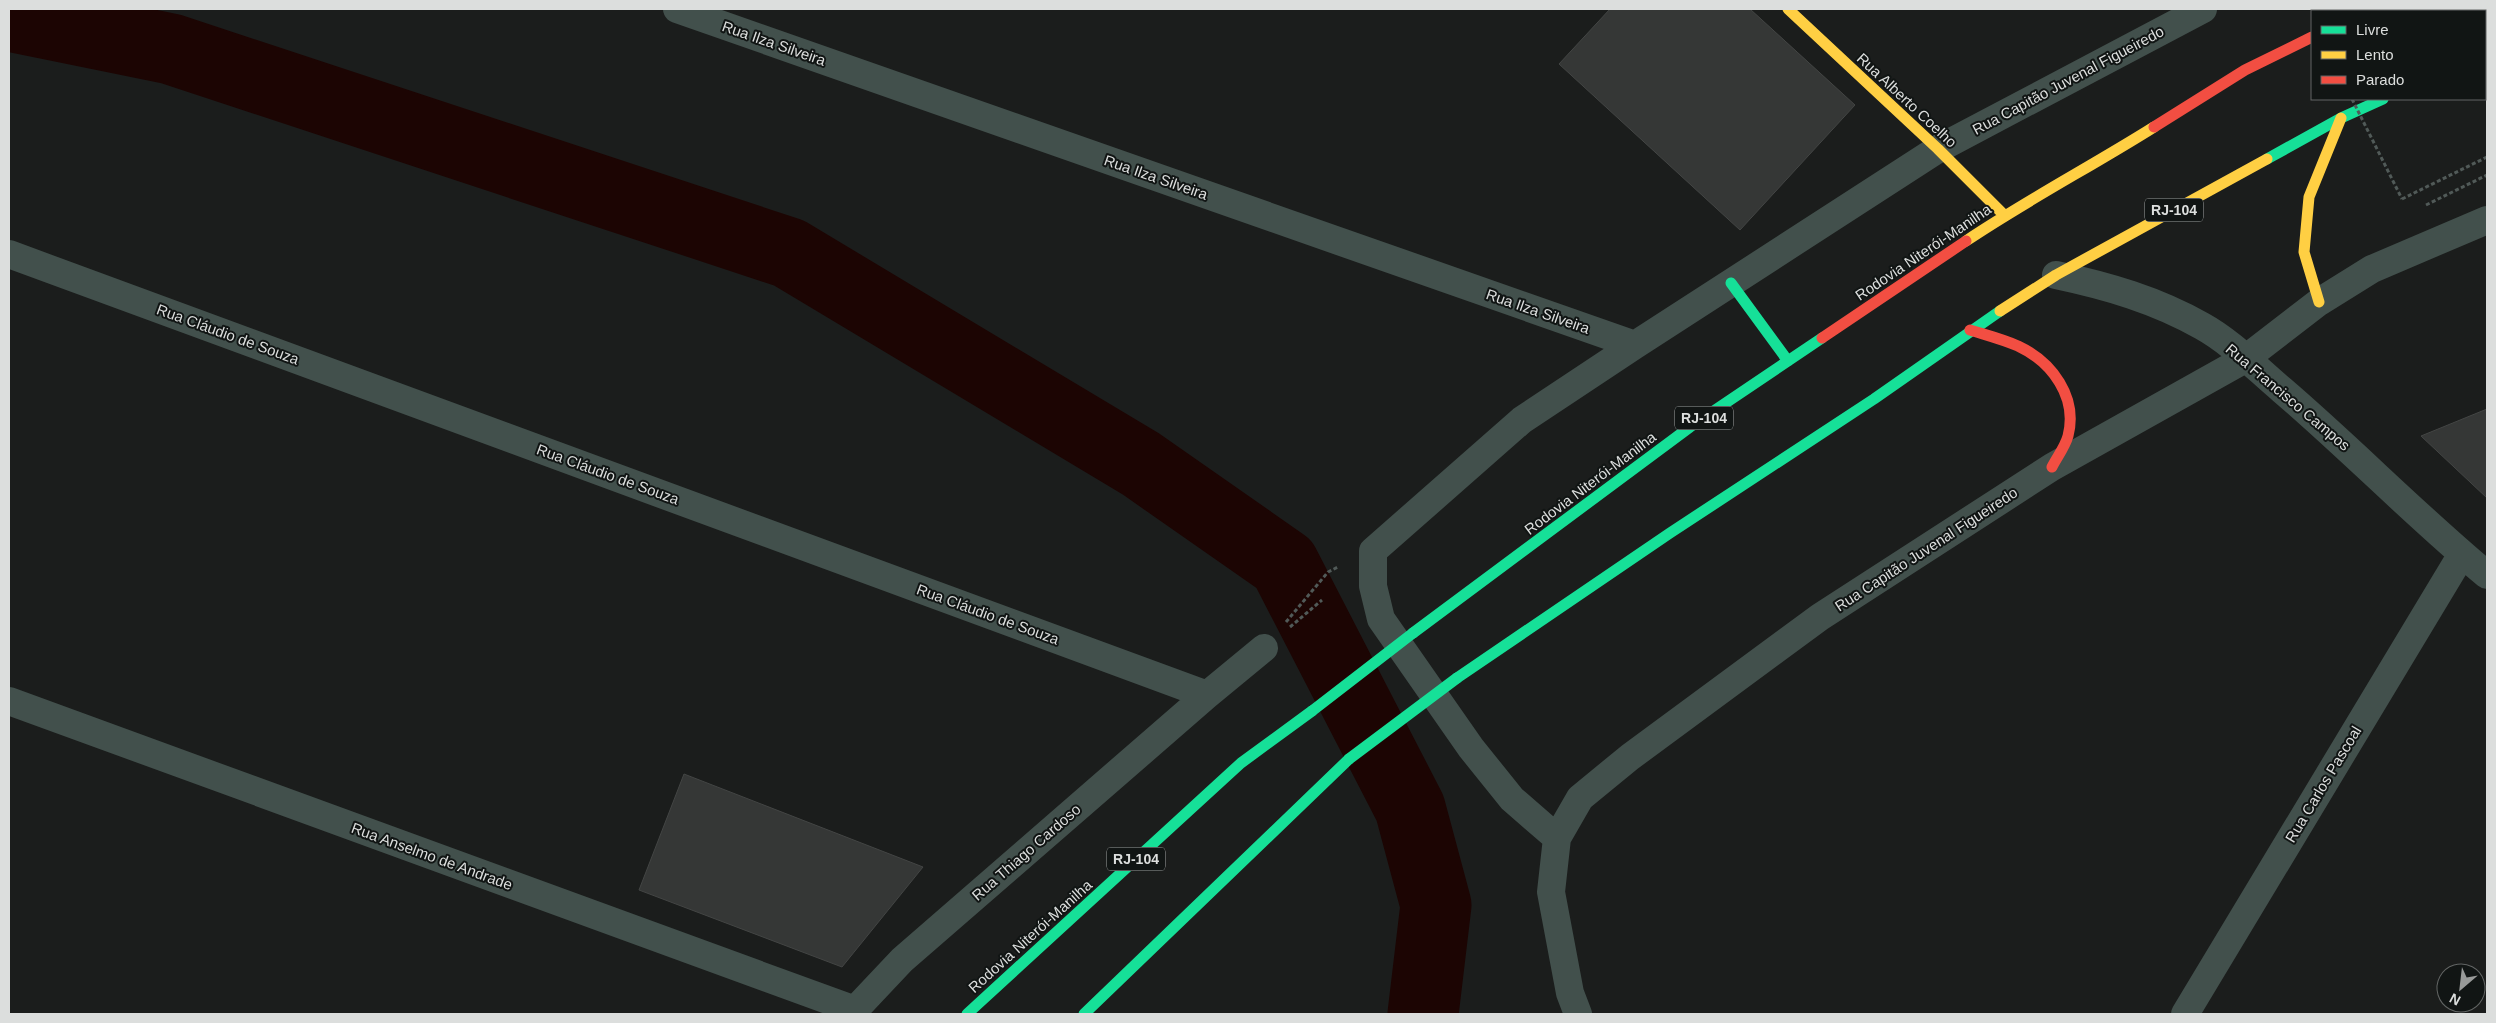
<svg xmlns="http://www.w3.org/2000/svg" width="2496" height="1023" viewBox="0 0 2496 1023" font-family="Arial,sans-serif">
<style>
.lines{fill:none;stroke-linecap:round;stroke-linejoin:round}
.river{stroke:#1c0503;stroke-width:71}
.building{fill:#353736;stroke:#434544}
.path{stroke:#515a58;stroke-width:3;stroke-dasharray:4 2.5;stroke-linecap:butt}
.street{stroke:#42504c;stroke-width:28}
.fast{stroke:#16e098;stroke-width:11}
.slow{stroke:#ffcf43;stroke-width:11}
.jam{stroke:#f24e42;stroke-width:11}
.path-bridge{stroke:#515a58;stroke-width:3;stroke-dasharray:4 2.5;stroke-linecap:butt}
.fast-bridge{stroke:#16e098;stroke-width:11}
.labels{text-anchor:middle;dominant-baseline:central;stroke-width:4;stroke-linejoin:round;paint-order:stroke}
.shield{fill:#111514;stroke:#9fa2a1;stroke-width:1}
.shield-label{font-size:14px;font-weight:bold;fill:#dcdedd}
.street-label{font-size:15px;fill:#dcdedd;stroke:#111514}
</style>
<rect width="100%" height="100%" fill="#1b1d1c"/>
<g class="lines">
<path class="river" d="M9,16l162,33 618,204 352,211 143,100 126,244 26,97 -13,109"/>
</g>
<path class="building" d="M1610,9h140l105,96 -115,125 -181,-166z
M2487,409v89l-66,-62z
M684,774l239,93 -81,100 -203,-77z"/>
<g class="lines">
<path class="path" d="M2402,199l85,-42
M2426,205l61,-30
M1286,622l42,-50 10,-5
M1290,627l32,-27"/>
<path class="street" d="M677,9l958,336
M9,254l1198,441
M2056,275c52,11 100,25 146,51 29,16 54,42 80,64 70,60 134,126 205,185
M9,701l846,309
M1557,838l-45,-39 -41,-51 -90,-129 -8,-33v-35l149,-131 113,-75 303,-196 265,-140
M851,1014l51,-54 305,-265 57,-47
M1578,1014l-8,-21 -19,-101 6,-54 23,-40 50,-41 190,-140 232,-150 193,-108 74,-57 53,-33 115,-49
M2185,1014l277,-460"/>
<path class="fast" d="M2377,11l6,-2
M2267,159l74,-41 42,-19
M1731,283l57,78
M1413,633l277,-206 132,-89
M1457,678l213,-145 204,-134 126,-88
M967,1014l274,-251 71,-52
M1084,1014l265,-255"/>
<path class="slow" d="M1788,9l150,140 66,66
M1966,241c61,-41 126,-75 188,-114
M2319,302l-15,-50 5,-55 32,-79
M2000,311l56,-36 211,-116"/>
<path class="jam" d="M2485,52l2,-1
M2154,127l91,-57 67,-33
M1970,330c16,5 32,9 48,16 34,16 60,51 50,90 -3,11 -11,21 -16,31
M1822,338l144,-97"/>
<path class="path-bridge" d="M2352,99l50,100"/>
<path class="fast-bridge" d="M1312,711l101,-78
M1349,759l108,-81"/>
</g>
<g class="labels">
<g class="shield">
<rect x="2145" y="198.5" width="58" height="23" rx="4"/>
<rect x="1675" y="406.5" width="58" height="23" rx="4"/>
<rect x="1107" y="847.5" width="58" height="23" rx="4"/>
</g>
<g class="shield-label">
<text x="2174" y="210">RJ-104</text>
<text x="1704" y="418">RJ-104</text>
<text x="1136" y="859">RJ-104</text>
</g>
<g class="street-label">
<text transform="translate(774 43) rotate(19)">Rua Ilza Silveira</text>
<text transform="translate(2068 80) rotate(-28)">Rua Capitão Juvenal Figueiredo</text>
<text transform="translate(1907 100) rotate(43)">Rua Alberto Coelho</text>
<text transform="translate(1156 177) rotate(19)">Rua Ilza Silveira</text>
<text transform="translate(1923 252) rotate(-34)">Rodovia Niterói-Manilha</text>
<text transform="translate(1538 311) rotate(19)">Rua Ilza Silveira</text>
<text transform="translate(228 334) rotate(20)">Rua Cláudio de Souza</text>
<text transform="translate(2288 397) rotate(40)">Rua Francisco Campos</text>
<text transform="translate(608 474) rotate(20)">Rua Cláudio de Souza</text>
<text transform="translate(1590 483) rotate(-37)">Rodovia Niterói-Manilha</text>
<text transform="translate(1926 549) rotate(-33)">Rua Capitão Juvenal Figueiredo</text>
<text transform="translate(988 614) rotate(20)">Rua Cláudio de Souza</text>
<text transform="translate(2323 784) rotate(-59)">Rua Carlos Pascoal</text>
<text transform="translate(1026 852) rotate(-41)">Rua Thiago Cardoso</text>
<text transform="translate(432 856) rotate(20)">Rua Anselmo de Andrade</text>
<text transform="translate(1030 936) rotate(-42)">Rodovia Niterói-Manilha</text>
</g>
</g>
<rect width="2496" height="1023" fill="none" stroke="#dcdedd" stroke-width="20"/>
<rect x="2311" y="10" width="175" height="90" fill="#111514" stroke="#626564"/>
<rect x="2321" y="26" width="25" height="8" fill="#16e098" stroke="#626564"/>
<text x="2356" y="35" font-size="15" fill="#dcdedd">Livre</text>
<rect x="2321" y="51" width="25" height="8" fill="#ffcf43" stroke="#626564"/>
<text x="2356" y="60" font-size="15" fill="#dcdedd">Lento</text>
<rect x="2321" y="76" width="25" height="8" fill="#f24e42" stroke="#626564"/>
<text x="2356" y="85" font-size="15" fill="#dcdedd">Parado</text>
<g transform="translate(2461 988) rotate(208)"><circle r="24" fill="#111514" stroke="#626564"/>
<path d="M0-4L9 19L0 12L-9 19Z" fill="#989a99"/>
<text y="-8" font-size="14" font-weight="bold" text-anchor="middle" fill="#dcdedd">N</text>
</g>
</svg>
